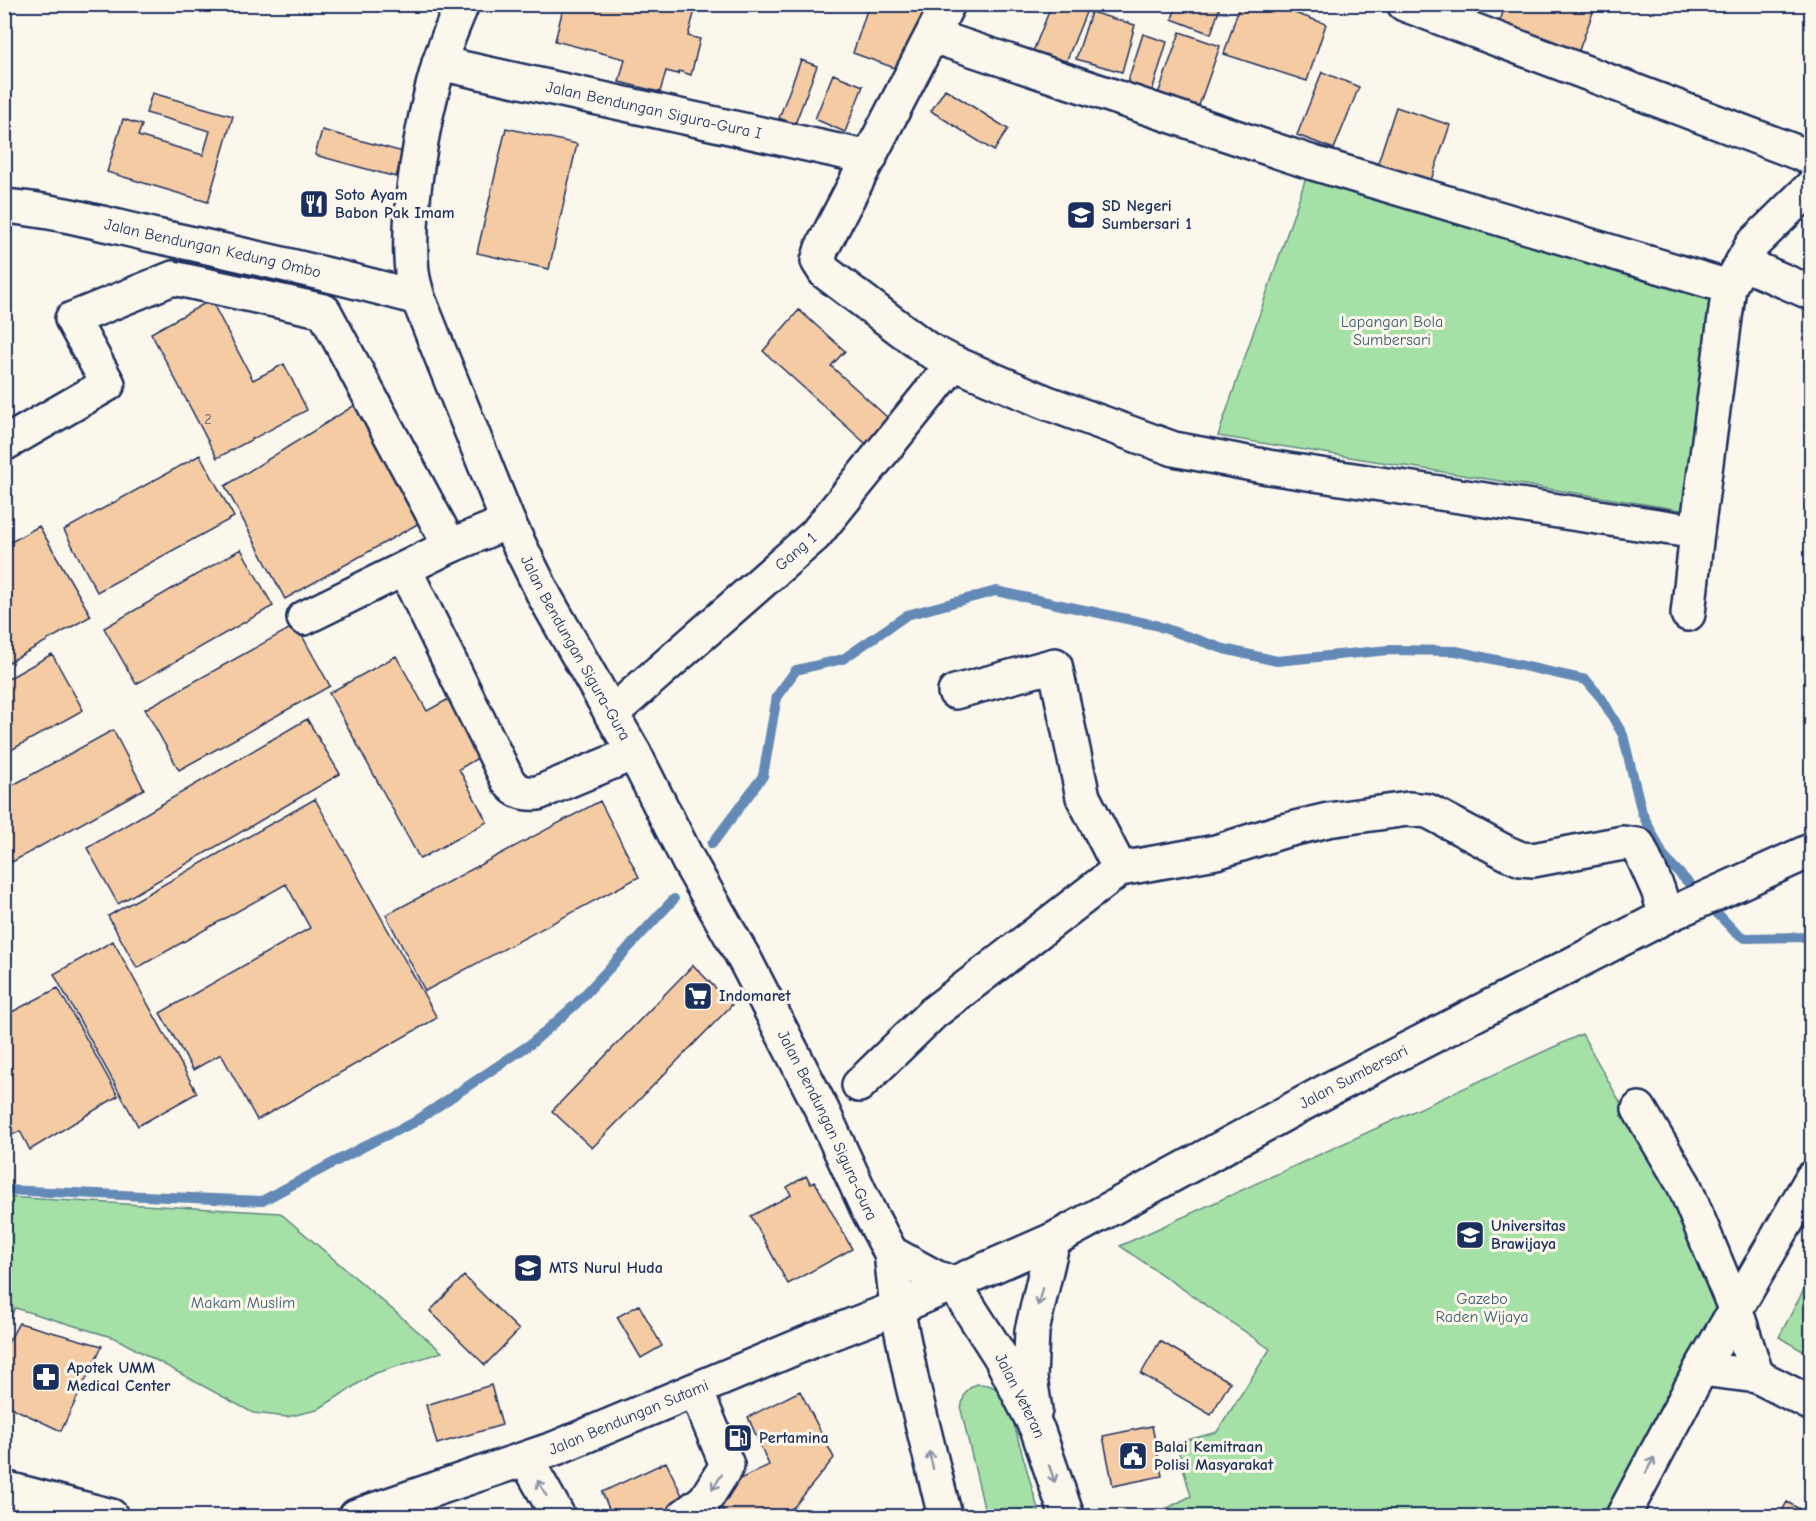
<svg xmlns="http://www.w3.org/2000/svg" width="1816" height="1521" viewBox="0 0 1816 1521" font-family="'Comic Neue',sans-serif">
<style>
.green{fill:#a5e1a7;stroke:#608882;stroke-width:1.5}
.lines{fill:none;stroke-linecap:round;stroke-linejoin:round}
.stream{stroke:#648ab6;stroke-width:10}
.building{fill:#f5cba4;stroke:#1b2f5e;stroke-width:1.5}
.minor-casing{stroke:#1b2f5e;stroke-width:38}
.major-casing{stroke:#1b2f5e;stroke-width:38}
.minor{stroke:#fbf7ec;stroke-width:33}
.major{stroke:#fbf7ec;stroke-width:33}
.oneway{stroke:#8b93a5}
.labels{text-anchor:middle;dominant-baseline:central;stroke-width:6;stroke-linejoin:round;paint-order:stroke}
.number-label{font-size:14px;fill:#525670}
.street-label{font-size:16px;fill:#1b2f5e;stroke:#fbf7ec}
.poi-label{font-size:16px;font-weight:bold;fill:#1b2f5e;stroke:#fbf7ec;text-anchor:start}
.park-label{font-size:16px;fill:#3e5c70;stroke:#fbf7ec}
</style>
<rect width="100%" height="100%" fill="#fbf7ec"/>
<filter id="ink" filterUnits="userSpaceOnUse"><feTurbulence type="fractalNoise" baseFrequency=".0167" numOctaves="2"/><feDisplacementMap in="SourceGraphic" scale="12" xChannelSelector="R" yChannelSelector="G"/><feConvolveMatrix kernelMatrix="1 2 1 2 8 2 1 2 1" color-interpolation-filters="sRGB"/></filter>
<g filter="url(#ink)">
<path class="green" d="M1309,169l390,122 10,9 -17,204 -4,7 -470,-75z
M1582,1034l81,145 56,132 -112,205h-455l39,-20 -15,-53 41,-11 53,-83 -150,-103z
M5,1197l275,16 162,139 -69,22 -56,36 -30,7 -34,-4 -138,-75 -100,-30 -10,21z
M1811,1276l1,80h-1l-32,-19z
M977,1384c15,0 21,4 30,16l33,116h-54l-25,-106c2,-12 3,-21 16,-26z"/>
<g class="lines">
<path class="stream" d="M712,844l51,-68 14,-80 19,-26 47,-11 64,-44 89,-24 159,34 69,24 53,12 112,-11 67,1 130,29 16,19 21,36 19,78 22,44 72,76 9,5 67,-1
M4,1190l258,11 112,-60 39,-18 119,-80 43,-38 99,-106"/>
</g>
<path class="building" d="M564,4h111l20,6 -7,26 12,3 -9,36 -12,-4 -1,3 -12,-3 -6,21 -41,-10 6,-23 -70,-18z
M869,4h61l-24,68 -53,-19z
M1052,4l37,1 -25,62 -32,-13z
M1177,4h44l-10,30 -39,-15z
M1240,4h29l57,20 -19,57 -83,-27z
M1506,4h90l-21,57 -81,-24z
M1091,12l44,13 -13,47 -46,-13z
M1180,32l40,14 -23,65 -40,-14z
M1143,34l24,8 -18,59 -25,-8z
M801,60l16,6 -22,58 -16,-6z
M1322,72l37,15 -25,62 -37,-14z
M833,74l30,12 -18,46 -30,-13z
M945,89l63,40 -14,22 -63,-40z
M152,93l81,23 -25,86 -101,-30 16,-53 19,6 -4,11 65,19 7,-24 -64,-18z
M1396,107l54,18 -23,67 -53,-17z
M506,128l71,16 -28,125 -72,-16z
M322,130l81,22 -7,25 -81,-22z
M211,300l42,80 31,-16 23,46 -90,48 -66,-125z
M799,310l46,41 -14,15 68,62 -23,25 -113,-102z
M363,400l67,117 -145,82 -60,-113z
M200,455l34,62 -137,75 -33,-62z
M39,526l52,90 -87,49v-119z
M241,549l32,57 -137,78 -32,-56z
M296,625l34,61 -151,84 -34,-61z
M52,654l31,56 -79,44v-73z
M396,656l31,55 29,-16 32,57 -29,17 28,53 -67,37 -91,-166z
M307,719l33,55 -222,130 -31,-56z
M113,730l31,59 -132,73 -8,-14v-58z
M315,799l122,219 -180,102 -36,-66 -28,16 -33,-57 150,-85 -24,-44 -149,84 -29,-52z
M600,801l39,76 -214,114 -39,-76z
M4,906l9,15 -9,5z
M113,941l84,152 -59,33 -84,-152z
M693,965l39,40 -140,143 -40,-37z
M58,988l60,108 -88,54 -10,-19 -16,8v-123z
M806,1176l5,8 4,-2 37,67 -64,35 -37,-68 40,-21 -4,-8z
M464,1276l55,54 -34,35 -55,-54z
M639,1305l23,41 -21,12 -24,-41z
M19,1323l83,23 -41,85 -57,-27v-54z
M1160,1341l70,41 -19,33 -70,-41z
M491,1385l11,40 -65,19 -11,-39z
M800,1391l34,67 -40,49 -14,9h-55l-10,-25 54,-26 -21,-48z
M1152,1426l10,50 -49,10 -10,-50z
M666,1462l26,54h-80l-10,-24z
M1787,1502l25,14h-33z"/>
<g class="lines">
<g class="minor-casing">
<g id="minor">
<path d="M948,4l-126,244 -4,13 7,11 102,77 27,14 91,39 129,47 94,18 429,65 32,-245 23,-42 60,-59"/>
<path d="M1404,4l408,154"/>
<path d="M933,36l377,126 419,125"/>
<path id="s1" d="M439,63l431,95"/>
<path id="s2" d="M4,206c50,4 100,18 148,29 89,19 179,39 266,63"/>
<path d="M1742,263l70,30"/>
<path d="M4,444l104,-60 -36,-65 101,-41 151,33 126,235"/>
<path d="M405,570l103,211c8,11 16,13 30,12l96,-40"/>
<path d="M1688,614l9,-82"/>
<path d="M304,618l146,-72 58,-24"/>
<path d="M955,692l100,-27 28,132 37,72"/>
<path id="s3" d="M611,714l204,-179 139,-172"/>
<path d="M859,1085l74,-72 187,-144 96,-17 67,-21 45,-11 80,-11 20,2 79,42 14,6 12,1 90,-17 15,2 20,45 8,26"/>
<path d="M1639,1109l45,76 52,126 21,65"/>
<path d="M1701,1369l56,7 55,28"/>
<path d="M526,1459l32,57"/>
<path d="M684,1516l21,-16 22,-35 -31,-74"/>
<path d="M1623,1516l78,-147 111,-191"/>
</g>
</g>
<g class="major-casing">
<g id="major">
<path id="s4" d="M462,4c-8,20 -17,40 -23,60 -17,58 -33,148 -27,208 1,9 4,18 6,26l90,224 37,75 89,156 54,107 58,102 76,148 46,100 23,43 6,55 15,74 33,134"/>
<path d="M891,1253l44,24 19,7"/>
<path id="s5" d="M954,1284l46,72 38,75 29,85"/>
<path d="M1035,1410l-5,-32 2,-47 21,-91"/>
<path d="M4,1488l107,28"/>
<path id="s6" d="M356,1516l200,-68 253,-106 88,-34 156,-68 277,-151 336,-173 146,-66"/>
</g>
</g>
<use href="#minor" class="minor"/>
<use href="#major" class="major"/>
</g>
<defs><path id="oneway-shaft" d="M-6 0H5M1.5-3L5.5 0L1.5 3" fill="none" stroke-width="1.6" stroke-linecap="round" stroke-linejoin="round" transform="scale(1.5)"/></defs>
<g class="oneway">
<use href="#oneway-shaft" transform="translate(1040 1297) rotate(104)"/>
<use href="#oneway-shaft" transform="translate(931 1460) rotate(-104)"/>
<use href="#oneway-shaft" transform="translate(1650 1465) rotate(-62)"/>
<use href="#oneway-shaft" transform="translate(1052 1474) rotate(71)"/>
<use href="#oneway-shaft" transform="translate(717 1482) rotate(123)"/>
<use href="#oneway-shaft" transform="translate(542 1488) rotate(-120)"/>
</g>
</g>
<defs>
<g id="restaurant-square" transform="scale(1.5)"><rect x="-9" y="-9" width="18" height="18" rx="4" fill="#1b2f5e" stroke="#fbf7ec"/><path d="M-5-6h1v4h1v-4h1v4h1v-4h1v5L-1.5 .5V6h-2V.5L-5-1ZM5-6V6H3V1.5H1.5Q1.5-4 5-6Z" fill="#fff"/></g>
<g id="school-square" transform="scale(1.5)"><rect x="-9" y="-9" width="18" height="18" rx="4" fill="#1b2f5e" stroke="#fbf7ec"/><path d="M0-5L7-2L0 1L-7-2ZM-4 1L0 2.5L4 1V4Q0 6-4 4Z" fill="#fff"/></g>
<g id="supermarket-square" transform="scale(1.5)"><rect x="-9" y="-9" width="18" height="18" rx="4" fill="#1b2f5e" stroke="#fbf7ec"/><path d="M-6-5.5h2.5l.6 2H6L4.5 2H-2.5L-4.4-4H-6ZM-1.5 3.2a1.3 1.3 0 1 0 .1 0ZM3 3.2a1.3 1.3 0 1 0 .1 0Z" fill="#fff"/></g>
<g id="university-square" transform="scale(1.5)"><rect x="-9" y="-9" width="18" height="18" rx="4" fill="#1b2f5e" stroke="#fbf7ec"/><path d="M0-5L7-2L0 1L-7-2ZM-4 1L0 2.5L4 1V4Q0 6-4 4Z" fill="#fff"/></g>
<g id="pharmacy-square" transform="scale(1.5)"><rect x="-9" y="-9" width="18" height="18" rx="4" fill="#1b2f5e" stroke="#fbf7ec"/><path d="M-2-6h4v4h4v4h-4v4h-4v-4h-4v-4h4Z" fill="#fff"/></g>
<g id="fuel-square" transform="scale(1.5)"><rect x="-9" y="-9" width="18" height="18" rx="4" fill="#1b2f5e" stroke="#fbf7ec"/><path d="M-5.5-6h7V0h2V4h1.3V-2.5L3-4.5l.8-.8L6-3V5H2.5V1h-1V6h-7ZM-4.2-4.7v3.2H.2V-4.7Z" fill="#fff"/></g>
<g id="civic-square" transform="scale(1.5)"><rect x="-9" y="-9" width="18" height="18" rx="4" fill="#1b2f5e" stroke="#fbf7ec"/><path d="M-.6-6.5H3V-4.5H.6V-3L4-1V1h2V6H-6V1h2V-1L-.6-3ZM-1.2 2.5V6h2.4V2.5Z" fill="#fff"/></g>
</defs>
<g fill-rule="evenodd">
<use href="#restaurant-square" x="314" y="204"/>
<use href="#school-square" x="1081" y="215"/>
<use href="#supermarket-square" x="698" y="996"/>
<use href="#university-square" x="1470" y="1235"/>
<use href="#school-square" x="528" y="1268"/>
<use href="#pharmacy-square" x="46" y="1377"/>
<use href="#fuel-square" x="738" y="1438"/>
<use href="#civic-square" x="1133" y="1456"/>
</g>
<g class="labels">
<g class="number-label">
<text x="208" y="419">2</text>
</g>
<g class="street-label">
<text stroke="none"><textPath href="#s1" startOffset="220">Jalan Bendungan Sigura-Gura I</textPath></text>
<text stroke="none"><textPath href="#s2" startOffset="213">Jalan Bendungan Kedung Ombo</textPath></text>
<text stroke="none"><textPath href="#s3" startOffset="246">Gang 1</textPath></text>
<text stroke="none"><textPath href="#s4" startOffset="686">Jalan Bendungan Sigura-Gura</textPath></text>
<text stroke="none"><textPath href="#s6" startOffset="1092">Jalan Sumbersari</textPath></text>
<text stroke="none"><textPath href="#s4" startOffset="1226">Jalan Bendungan Sigura-Gura</textPath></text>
<text stroke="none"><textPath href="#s5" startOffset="130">Jalan Veteran</textPath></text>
<text stroke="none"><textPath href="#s6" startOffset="290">Jalan Bendungan Sutami</textPath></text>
</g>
<g class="poi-label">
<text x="335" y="195">Soto Ayam<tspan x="335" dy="18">Babon Pak Imam</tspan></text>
<text x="1102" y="206">SD Negeri<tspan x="1102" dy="18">Sumbersari 1</tspan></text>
<text x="719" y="996">Indomaret</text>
<text x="1491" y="1226">Universitas<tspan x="1491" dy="18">Brawijaya</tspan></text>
<text x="549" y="1268">MTS Nurul Huda</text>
<text x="67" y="1368">Apotek UMM<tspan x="67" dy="18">Medical Center</tspan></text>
<text x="759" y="1438">Pertamina</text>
<text x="1154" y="1447">Balai Kemitraan<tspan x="1154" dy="18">Polisi Masyarakat</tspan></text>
</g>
<g class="park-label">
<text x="1392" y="322">Lapangan Bola<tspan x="1392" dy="18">Sumbersari</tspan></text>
<text x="1482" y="1299">Gazebo<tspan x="1482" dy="18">Raden Wijaya</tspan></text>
<text x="243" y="1303">Makam Muslim</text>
</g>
</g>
<rect width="1816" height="1521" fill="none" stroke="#fbf7ec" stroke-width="24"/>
<rect x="12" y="12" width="1792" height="1497" fill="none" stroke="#1b2f5e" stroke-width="2" filter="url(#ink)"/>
</svg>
